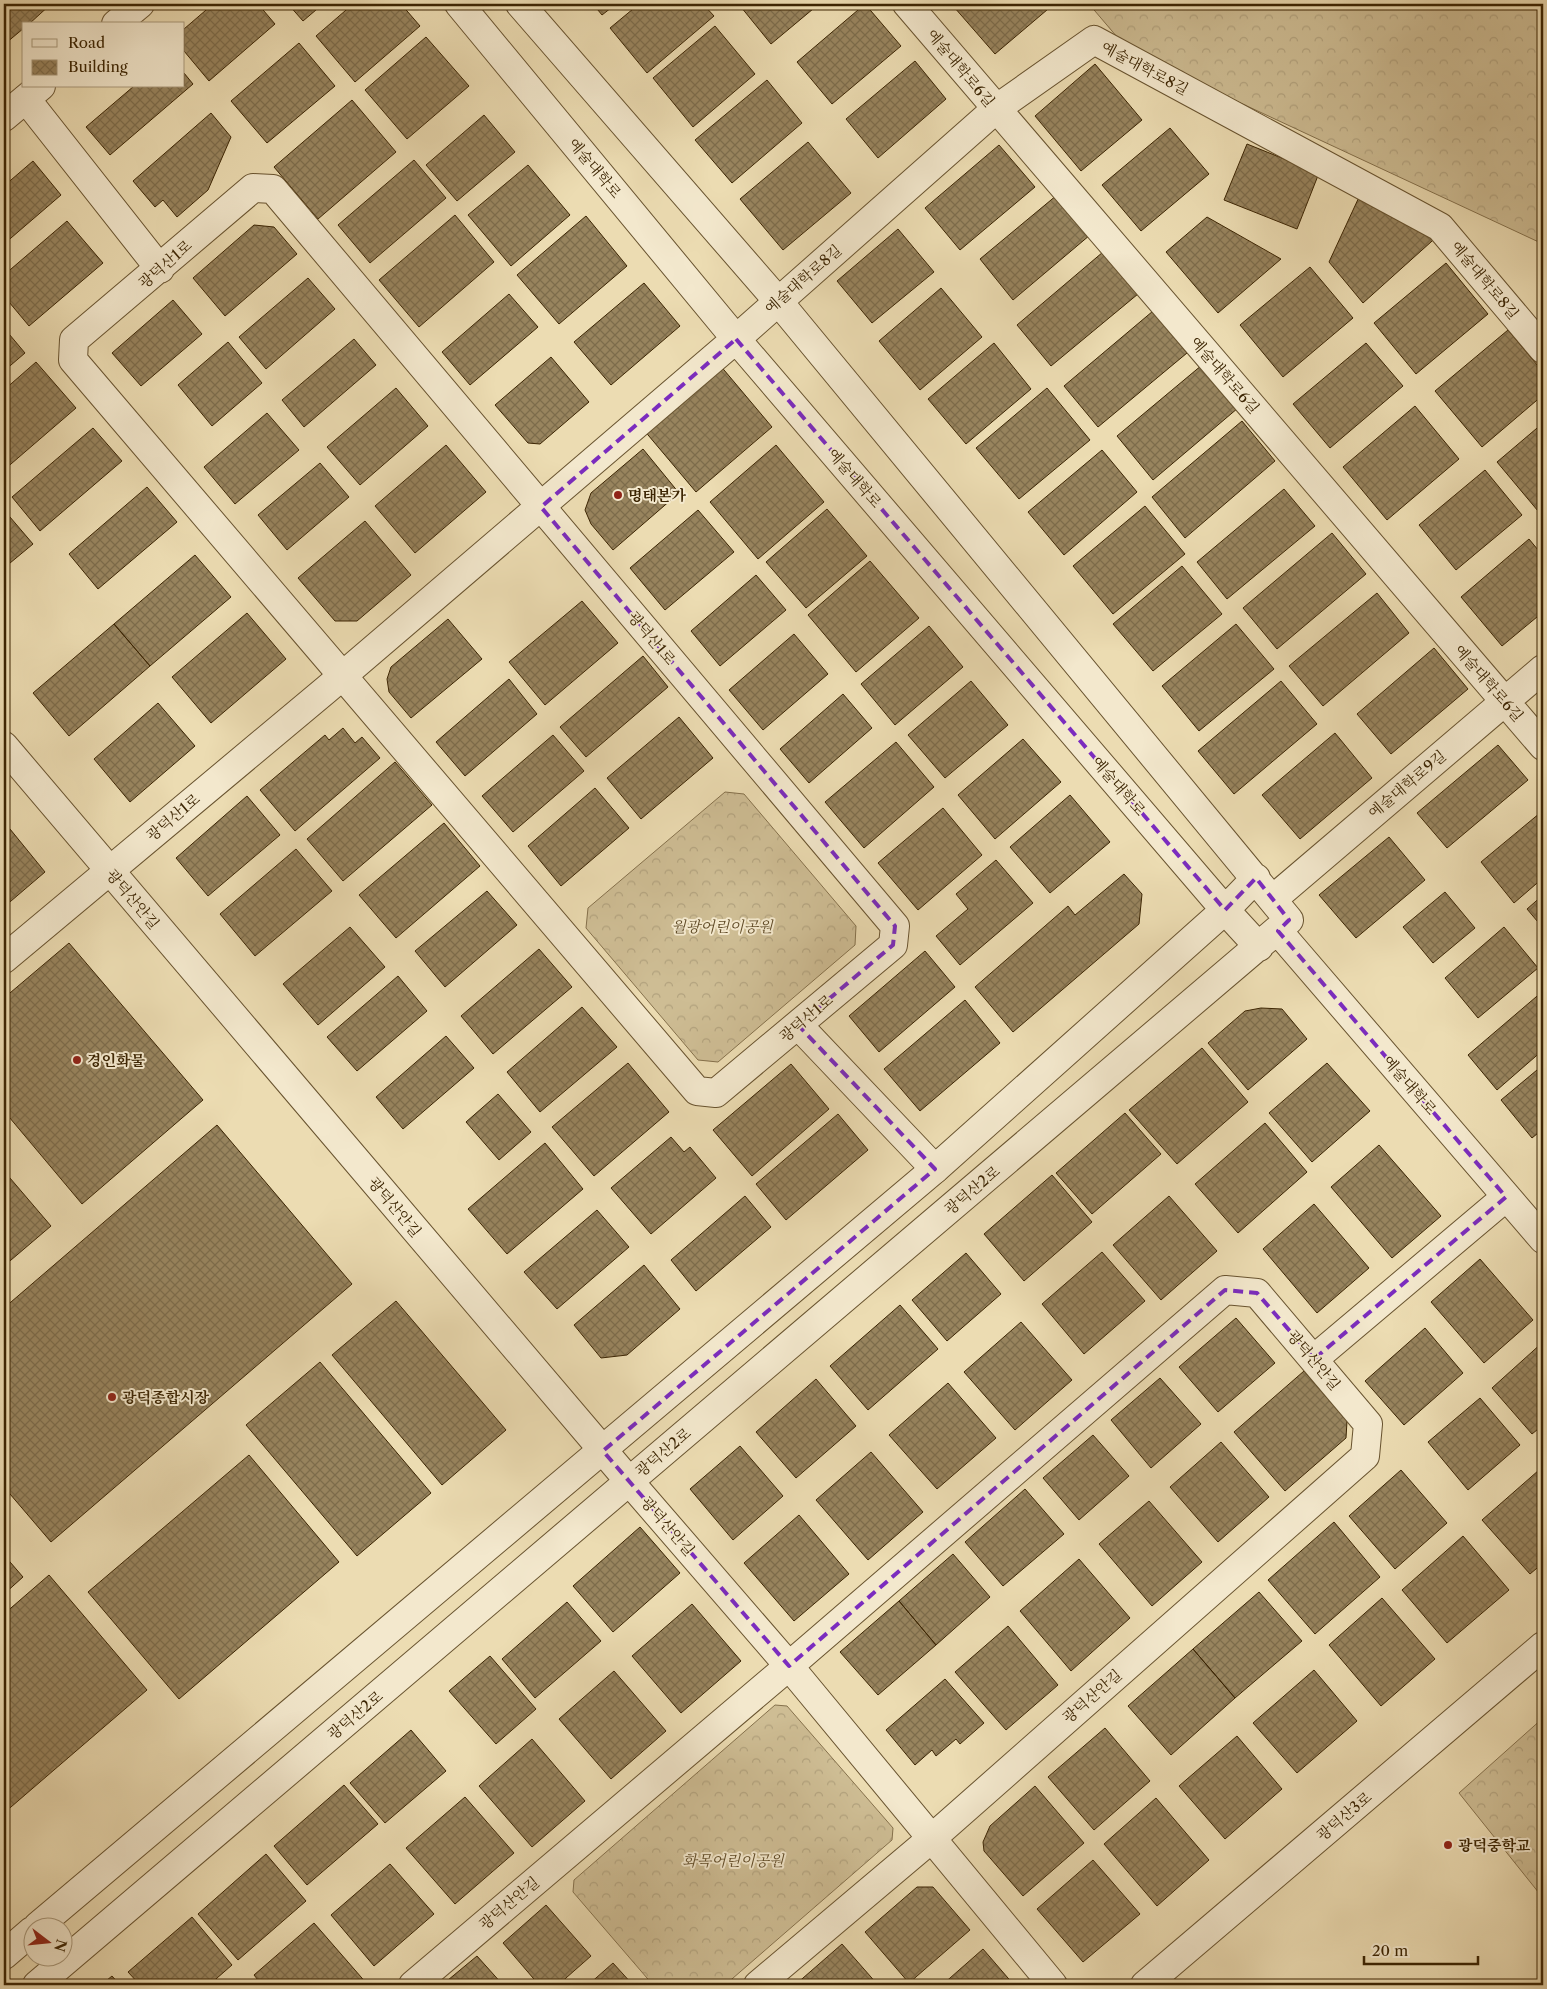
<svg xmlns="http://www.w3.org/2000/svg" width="1547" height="1989" viewBox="0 0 1547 1989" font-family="'Libre Caslon Text','Noto Serif KR',serif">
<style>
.forest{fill:url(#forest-crowns);stroke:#85714c}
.building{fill:url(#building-cross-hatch);stroke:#3c2503}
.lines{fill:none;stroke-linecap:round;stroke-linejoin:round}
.minor-casing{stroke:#68532f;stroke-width:30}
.tertiary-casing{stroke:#68532f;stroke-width:30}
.minor{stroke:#f3e8cd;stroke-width:28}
.tertiary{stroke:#f3e8cd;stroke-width:28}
.marked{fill:none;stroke:#7b2cbf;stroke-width:4;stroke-dasharray:10 6;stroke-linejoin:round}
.poi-dot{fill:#8f2418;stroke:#f3e8cd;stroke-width:2}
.labels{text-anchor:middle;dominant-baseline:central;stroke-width:4;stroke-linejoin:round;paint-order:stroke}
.street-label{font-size:15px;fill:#3c2503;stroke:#f3e8cd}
.poi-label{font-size:15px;font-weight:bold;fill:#3c2503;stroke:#f3e8cd;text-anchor:start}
.park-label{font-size:15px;font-style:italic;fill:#604b27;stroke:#f3e8cd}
</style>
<defs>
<pattern id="forest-crowns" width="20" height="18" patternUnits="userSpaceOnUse" patternTransform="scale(1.25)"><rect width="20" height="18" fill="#cebd94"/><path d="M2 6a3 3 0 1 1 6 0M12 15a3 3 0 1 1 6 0" fill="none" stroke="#b2a27e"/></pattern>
<pattern id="building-cross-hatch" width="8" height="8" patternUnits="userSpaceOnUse" patternTransform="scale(1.25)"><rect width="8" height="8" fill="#98845e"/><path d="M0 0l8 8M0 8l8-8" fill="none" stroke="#7d6c4b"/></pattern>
</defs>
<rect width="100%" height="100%" fill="#ecdcb2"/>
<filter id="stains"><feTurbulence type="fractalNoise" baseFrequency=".004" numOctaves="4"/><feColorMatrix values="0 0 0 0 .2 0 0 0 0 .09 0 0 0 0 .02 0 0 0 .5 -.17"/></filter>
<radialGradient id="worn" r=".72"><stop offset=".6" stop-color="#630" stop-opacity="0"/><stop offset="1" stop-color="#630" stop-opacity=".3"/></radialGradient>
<path class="forest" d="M1089,4h454v240l-414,-193z
M725,792l19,2 112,132 -1,19 -137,117 -20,-2 -112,-132 2,-20z
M775,1705l12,1 106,122 -1,12 -167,145h-72l-80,-93 1,-12z
M1543,1718v180l-84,-105z"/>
<path class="building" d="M4,4h47l-22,20h-5v4l-18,15 -2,-2z
M213,4h45l17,20 -66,57 -25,-30v-22z
M288,4h35l-20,17z
M353,4h48l19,22 -65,56 -39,-46z
M593,4h23l-14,11z
M639,4h64l11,12 -67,57 -37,-45z
M745,4h74l-48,40 -30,-37z
M865,4l36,42 -69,58 -35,-42z
M958,4h96l-59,50 -41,-47z
M715,26l40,48 -62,53 -40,-49z
M426,37l43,49 -62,53 -42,-49z
M299,43l36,43 -68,57 -36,-42z
M915,61l31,38 -68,59 -32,-39z
M1095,64l47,56 -61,51 -46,-55z
M184,73l9,11 -83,71 -24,-28 48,-41h50z
M767,80l35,43 -70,60 -37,-43z
M352,100l44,52 -78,67 -44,-52z
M211,113l20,24 -23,53 -31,27 -14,-17 -8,7 -22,-26z
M484,115l31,37 -58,49 -31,-36z
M1170,128l39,46 -68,57 -39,-46z
M808,142l43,51 -68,57 -43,-51z
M1247,144l72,29 -22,56 -73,-29z
M999,145l36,42 -75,63 -35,-42z
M414,160l32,38 -76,65 -32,-38z
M33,161l28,34 -57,49v-58z
M528,165l42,50 -59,51 -43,-51z
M1057,195l33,40 -77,65 -33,-41z
M1360,195l81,38 -78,70 -34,-41z
M455,215l39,47 -75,65 -40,-47z
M586,216l41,50 -68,58 -42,-49z
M1207,217l74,42 -63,54 -52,-61z
M67,221l36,42 -74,63 -25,-30v-21z
M254,225l20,2 23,27 -72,62 -32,-38z
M898,229l36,43 -62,51 -35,-42z
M1103,252l35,42 -87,72 -34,-41z
M1446,263l42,51 -72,60 -42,-51z
M1310,267l43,51 -70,59 -43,-52z
M308,278l27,31 -69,60 -27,-32z
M644,283l36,43 -69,59 -37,-43z
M941,288l41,49 -62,53 -41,-49z
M509,294l29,33 -68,58 -28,-33z
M173,300l29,34 -61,52 -29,-33z
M1153,311l34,42 -89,74 -34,-41z
M4,328l21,25 -21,18z
M1508,330l35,42v23l-61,52 -47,-56z
M354,339l22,26 -72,62 -22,-27z
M228,342l34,41 -50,43 -34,-41z
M994,343l37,46 -65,55 -38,-45z
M1366,343l37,43 -73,62 -37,-44z
M551,357l38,45 -49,42 -12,-1 -33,-38z
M36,362l40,46 -72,62v-80z
M719,364l53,63 -76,65 -53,-63z
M1202,365l36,43 -85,72 -36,-44z
M396,388l32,38 -68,59 -33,-38z
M1047,388l43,52 -71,59 -43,-51z
M1415,406l44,53 -72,61 -44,-53z
M267,413l32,37 -64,54 -31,-37z
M1242,421l33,40 -90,77 -33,-41z
M1543,423v84l-5,4 -41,-49z
M93,428l29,33 -82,70 -28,-34z
M446,445l40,47 -71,61 -40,-47z
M776,445l48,57 -66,57 -48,-57z
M643,449l36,44 -66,57 -22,-26 -6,-14 6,-17z
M1102,450l35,42 -73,63 -36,-43z
M320,463l29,34 -62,53 -29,-35z
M1485,470l37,45 -66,55 -37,-45z
M147,487l30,35 -79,67 -29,-35z
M1284,489l31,37 -88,73 -30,-37z
M1145,506l40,48 -72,60 -40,-48z
M827,509l40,47 -61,52 -40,-46z
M4,510l29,34 -29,24z
M698,510l36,42 -69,58 -35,-42z
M365,521l46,54 -54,46h-22l-37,-43z
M1332,533l34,41 -89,75 -34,-41z
M1529,539l14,17v56l-41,34 -41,-49z
M195,555l36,42 -81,69 -36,-42z
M870,561l49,57 -63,54 -48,-57z
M1182,566l40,48 -69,57 -40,-47z
M756,575l30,35 -66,56 -29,-35z
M1377,593l32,40 -86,73 -34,-40z
M582,601l36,42 -73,62 -36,-43z
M247,613l39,46 -75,64 -39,-46z
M448,619l34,40 -71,59 -22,-26 -2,-13 4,-12z
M114,624l36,42 -81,70 -36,-43z
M1236,624l38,45 -75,62 -37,-45z
M929,626l34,41 -68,58 -34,-41z
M794,634l34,40 -65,56 -34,-40z
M1434,648l34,41 -77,65 -34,-40z
M643,656l25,31 -82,70 -26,-30z
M509,679l28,35 -72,62 -29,-34z
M971,681l37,44 -63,53 -37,-43z
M1281,681l36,43 -83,70 -36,-43z
M843,694l29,34 -63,55 -29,-34z
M158,703l37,43 -65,56 -36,-43z
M679,717l34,41 -72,61 -34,-41z
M343,728l12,15 7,-6 18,21 -85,73 -35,-41 65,-55 4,5z
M1335,733l37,45 -72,61 -38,-44z
M553,735l31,36 -71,61 -31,-36z
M1023,739l38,43 -66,57 -37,-44z
M896,742l38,45 -70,61 -39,-46z
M1498,745l30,35 -81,68 -30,-35z
M395,762l37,43 -89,76 -36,-42z
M595,788l34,40 -68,58 -33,-40z
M1070,795l40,47 -60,51 -40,-46z
M247,796l33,39 -72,61 -32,-38z
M943,808l39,47 -64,55 -40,-47z
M1540,813l3,3v62l-29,25 -33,-41z
M444,823l36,43 -84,72 -37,-43z
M10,829l35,43 -41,35v-73z
M1389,837l36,43 -69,58 -37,-43z
M296,849l36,42 -77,65 -35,-42z
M996,860l37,43 -73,62 -24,-29 32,-27 -12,-15z
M1124,874l18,20 -3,30 -126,108 -38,-45 93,-81 7,9z
M487,891l30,34 -72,62 -30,-36z
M1445,892l30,36 -42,35 -30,-36z
M1543,895v33l-16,-19z
M350,927l35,40 -67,58 -35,-41z
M1504,927l34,41 -60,50 -33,-40z
M69,943l134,157 -121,104 -78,-93v-113z
M539,949l33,38 -79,67 -32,-38z
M925,951l30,36 -76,65 -30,-36z
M398,976l29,35 -70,60 -30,-34z
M1543,991v59l-46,40 -29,-35z
M965,1000l35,43 -80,68 -36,-42z
M582,1007l35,40 -77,65 -33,-40z
M1261,1008l21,1 25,30 -59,51 -40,-47 37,-32z
M446,1036l28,32 -71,61 -27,-32z
M1202,1048l46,54 -71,62 -48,-54z
M628,1063l41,49 -75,64 -42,-49z
M1327,1063l43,48 -58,51 -43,-49z
M791,1064l38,45 -77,67 -39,-46z
M1543,1065v64l-11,9 -31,-38z
M498,1094l33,38 -32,28 -33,-38z
M1125,1113l36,41 -69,60 -36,-41z
M838,1114l30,36 -82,70 -30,-36z
M1265,1123l42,49 -69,61 -43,-49z
M217,1125l135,159 -301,258 -47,-55v-179z
M671,1137l13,15 6,-5 26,31 -65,56 -40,-46z
M545,1143l38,46 -76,65 -39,-45z
M1379,1145l62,71 -49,42 -61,-71z
M4,1171l47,55 -47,40z
M1052,1175l40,47 -68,59 -40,-47z
M745,1196l26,31 -75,64 -25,-31z
M1169,1196l48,55 -56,49 -48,-55z
M1314,1204l55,64 -52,45 -54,-64z
M597,1210l32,37 -72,62 -33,-37z
M1102,1252l43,49 -61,53 -42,-50z
M966,1253l35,41 -54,47 -35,-41z
M1480,1259l53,61 -49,43 -53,-61z
M644,1265l36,44 -53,46 -26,3 -27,-33z
M396,1301l110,129 -64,55 -110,-130z
M900,1305l38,44 -70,61 -38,-44z
M1236,1318l39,45 -57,49 -39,-45z
M1021,1322l51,58 -57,50 -51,-58z
M1425,1328l38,45 -59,52 -39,-44z
M1543,1342v83l-11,9 -40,-46z
M320,1362l111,131 -74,63 -111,-131z
M1304,1371l43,50 -1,17 -61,53 -51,-59z
M1160,1378l41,46 -50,44 -40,-48z
M816,1379l40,47 -60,52 -40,-46z
M948,1383l48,55 -59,51 -48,-54z
M1480,1398l40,47 -52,45 -40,-48z
M1093,1435l36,41 -50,44 -36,-42z
M1221,1442l48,55 -51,45 -48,-55z
M740,1446l43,50 -50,44 -43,-51z
M871,1452l52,60 -55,48 -52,-60z
M249,1455l90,107 -160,137 -91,-107z
M1401,1470l46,53 -52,46 -46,-53z
M1539,1470l4,6v87l-13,11 -48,-54z
M1025,1489l39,45 -61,52 -38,-44z
M1149,1501l53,61 -50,44 -53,-62z
M799,1515l50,59 -55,47 -50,-58z
M1334,1522l46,55 -65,57 -47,-54z
M640,1527l40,46 -67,59 -40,-46z
M1463,1536l46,54 -62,53 -45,-53z
M953,1554l37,43 -54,48 -37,-44z
M4,1555l19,22 -19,17z
M1079,1559l51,59 -59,53 -51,-60z
M49,1575l98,115 -143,123v-199z
M1259,1592l43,49 -67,57 -42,-49z
M1382,1598l53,61 -54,47 -52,-61z
M899,1601l37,44 -58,50 -38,-43z
M567,1602l34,39 -66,57 -33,-39z
M692,1604l49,57 -60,52 -49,-57z
M1008,1626l50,59 -52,45 -51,-58z
M1193,1649l42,49 -64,57 -43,-49z
M490,1656l46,53 -40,35 -47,-53z
M1314,1670l43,51 -60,52 -44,-50z
M614,1671l52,60 -55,48 -52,-60z
M945,1679l39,44 -24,21 -4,-5 -20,17 -4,-6 -17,15 -29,-35z
M1105,1728l45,53 -56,49 -46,-53z
M411,1730l35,41 -61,52 -35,-40z
M1237,1736l45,53 -57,50 -46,-53z
M532,1739l53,62 -53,46 -53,-61z
M344,1785l34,39 -71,61 -33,-39z
M1035,1786l49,57 -61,53 -39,-45 -1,-9 7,-16z
M465,1797l49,56 -59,51 -49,-56z
M1156,1798l53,62 -52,46 -53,-62z
M266,1854l40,47 -68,59 -40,-46z
M1093,1860l47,54 -57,48 -46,-53z
M390,1864l44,50 -60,52 -43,-51z
M917,1887h16l37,43 -61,53 -44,-51z
M546,1905l45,51 -33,29h-19l-36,-42z
M192,1917l40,48 -23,20h-69l-12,-13z
M314,1923l54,62h-106l-8,-10z
M842,1944l36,41h-83z
M983,1949l31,36h-72z
M477,1956l26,29h-61z
M613,1963l20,22h-45z
M112,1976l8,9h-19z"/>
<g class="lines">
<g class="minor-casing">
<path id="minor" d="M907,4l636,742
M26,99l134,170
M253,188l20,1 622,737 -2,19 -177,148 -19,-2 -624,-731 1,-20z
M736,339l260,-230 98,-69 346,187 103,122
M4,746l625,735 160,185 264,319
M1273,899l270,-230
M798,1025l137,144
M1314,1359l192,-162
M413,1985l376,-319 436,-376 32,3 111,131 -3,32 -434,383 -173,146"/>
</g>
<g class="tertiary-casing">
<path id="tertiary" d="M459,4l277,335 489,571 34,37
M116,24l24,-20
M4,117l37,-31
M1278,931l265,308
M4,959l323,-270 409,-350
M38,1926l897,-757 290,-259 31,-32
M4,1955l28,-24
M37,1985l1252,-1065 -511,-619 -258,-297
M1145,1985l398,-339"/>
</g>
<use href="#minor" class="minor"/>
<use href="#tertiary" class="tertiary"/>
</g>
<path class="marked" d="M736,339l489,571 31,-32 33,42 -11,11 228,266 -192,162 -57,-66 -32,-3 -436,376 -186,-215 332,-282 -137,-144 95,-80 2,-19 -354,-419z"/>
<g class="poi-dot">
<circle cx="618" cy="495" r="5"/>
<circle cx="77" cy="1060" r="5"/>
<circle cx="112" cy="1397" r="5"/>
<circle cx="1448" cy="1845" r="5"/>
</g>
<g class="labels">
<g class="street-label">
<text transform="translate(961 68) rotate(50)">예술대학로6길</text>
<text transform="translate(1145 68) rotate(28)">예술대학로8길</text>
<text transform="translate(595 168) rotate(50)">예술대학로</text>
<text transform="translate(165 264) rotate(-41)">광덕산1로</text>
<text transform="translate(803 279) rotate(-41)">예술대학로8길</text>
<text transform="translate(1485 280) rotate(50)">예술대학로8길</text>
<text transform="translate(1225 375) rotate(49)">예술대학로6길</text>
<text transform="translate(855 478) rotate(49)">예술대학로</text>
<text transform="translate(652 638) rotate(50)">광덕산1로</text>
<text transform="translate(1489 683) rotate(49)">예술대학로6길</text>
<text transform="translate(1407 784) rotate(-40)">예술대학로9길</text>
<text transform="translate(1119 786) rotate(49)">예술대학로</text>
<text transform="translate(173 817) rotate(-40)">광덕산1로</text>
<text transform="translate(133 899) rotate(50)">광덕산안길</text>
<text transform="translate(806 1018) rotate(-40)">광덕산1로</text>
<text transform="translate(1410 1085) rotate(49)">예술대학로</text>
<text transform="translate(972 1190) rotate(-40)">광덕산2로</text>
<text transform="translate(395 1207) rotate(50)">광덕산안길</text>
<text transform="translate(1314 1360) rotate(50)">광덕산안길</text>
<text transform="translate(663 1452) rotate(-40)">광덕산2로</text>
<text transform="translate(668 1526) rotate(49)">광덕산안길</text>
<text transform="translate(1092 1696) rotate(-41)">광덕산안길</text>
<text transform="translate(355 1715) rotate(-40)">광덕산2로</text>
<text transform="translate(1344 1816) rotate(-40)">광덕산3로</text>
<text transform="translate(509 1903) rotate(-40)">광덕산안길</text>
</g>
<g class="poi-label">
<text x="628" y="495">명태본가</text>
<text x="87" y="1060">경인화물</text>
<text x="122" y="1397">광덕종합시장</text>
<text x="1458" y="1845">광덕중학교</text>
</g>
<g class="park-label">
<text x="722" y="926">월광어린이공원</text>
<text x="733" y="1860">화목어린이공원</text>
</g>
</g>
<rect width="1547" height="1989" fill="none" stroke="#ecdcb2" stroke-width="20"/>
<rect x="5" y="5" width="1537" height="1979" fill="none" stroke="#3c2503" stroke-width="2.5"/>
<rect x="10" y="10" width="1527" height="1969" fill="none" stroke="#3c2503"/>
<rect x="22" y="22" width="162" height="65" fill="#f3e8cd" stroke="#aa9a7c"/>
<rect x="32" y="39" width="25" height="8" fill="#f3e8cd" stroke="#aa9a7c"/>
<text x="68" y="48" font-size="15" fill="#3c2503">Road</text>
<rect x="32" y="60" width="25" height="15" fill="url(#building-cross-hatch)" stroke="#aa9a7c"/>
<text x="68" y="72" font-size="15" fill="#3c2503">Building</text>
<g transform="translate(48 1942) rotate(106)"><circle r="24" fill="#f3e8cd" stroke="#aa9a7c"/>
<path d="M0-4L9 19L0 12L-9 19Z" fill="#8f2418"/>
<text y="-8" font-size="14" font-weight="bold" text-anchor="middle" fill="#3c2503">N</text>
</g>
<path d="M1364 1956v8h114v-8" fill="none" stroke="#3c2503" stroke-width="2.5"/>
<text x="1372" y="1956" font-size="15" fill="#3c2503" stroke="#f3e8cd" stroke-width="4" paint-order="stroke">20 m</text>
<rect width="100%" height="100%" filter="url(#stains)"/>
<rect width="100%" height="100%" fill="url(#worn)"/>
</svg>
